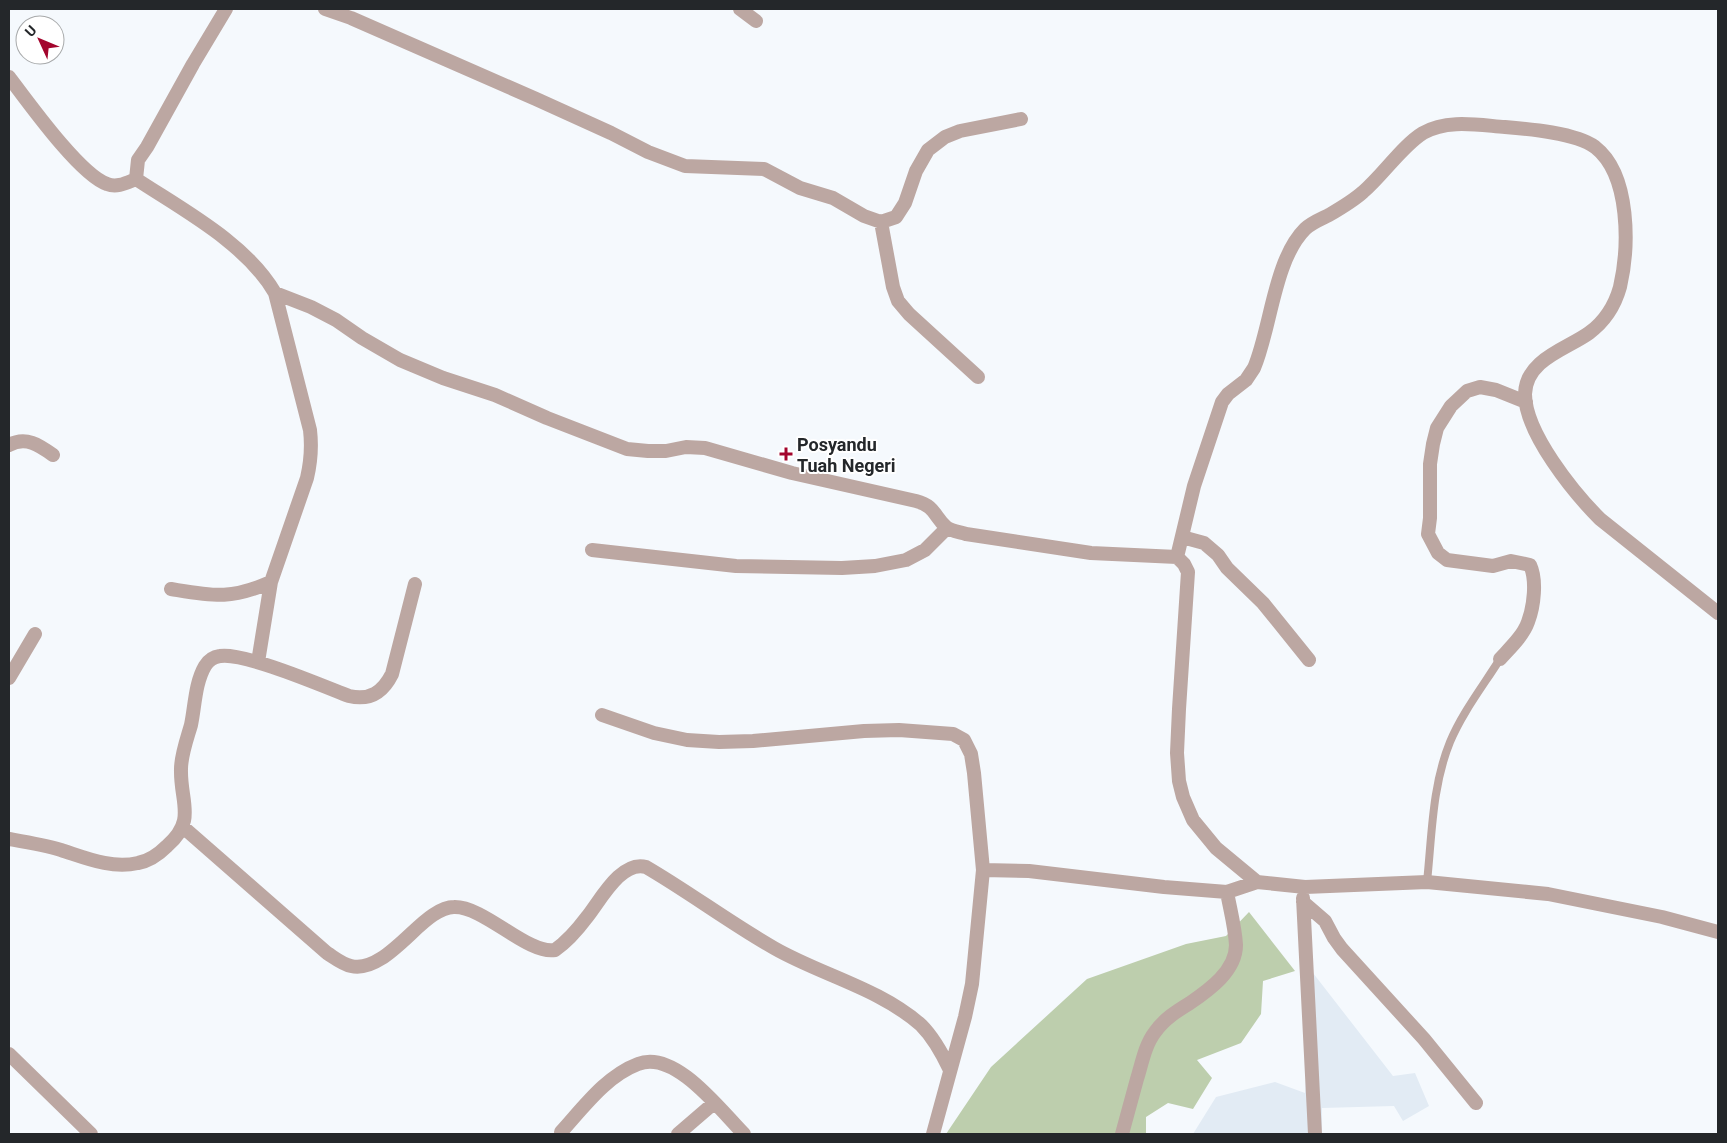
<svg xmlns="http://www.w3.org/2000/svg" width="1727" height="1143" viewBox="0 0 1727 1143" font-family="Roboto,sans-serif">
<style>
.built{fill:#e2ebf4}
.green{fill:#bdcead}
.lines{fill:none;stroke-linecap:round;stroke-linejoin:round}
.service{stroke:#bca7a2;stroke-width:8}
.minor{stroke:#bca7a2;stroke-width:14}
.poi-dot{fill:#a3052d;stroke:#fff;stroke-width:2}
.labels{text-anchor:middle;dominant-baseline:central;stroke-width:4;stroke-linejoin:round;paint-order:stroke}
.poi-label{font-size:18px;font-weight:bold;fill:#24272a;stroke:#fff;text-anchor:start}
</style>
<rect width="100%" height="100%" fill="#f5f9fd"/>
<path class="built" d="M1313,973l80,103 22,-3 14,33 -26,15 -9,-15 -72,2v26h-129l23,-37 59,-15 30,11z"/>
<path class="green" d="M1249,912l46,59 -32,10 -2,33 -20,29 -44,17 15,18 -19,31 -25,-6 -22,14v17h-200l45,-67 96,-88 99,-35 40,-8z"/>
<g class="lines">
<path class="service" d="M1427,882c5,-47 5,-96 23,-140 12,-29 33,-56 50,-83"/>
<path class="minor" d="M325,9l26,9 185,81 75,34 37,19 37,14 79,3 36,19 33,10 31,18 17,6 15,-5 9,-14 11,-32 12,-21 17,-13 15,-6 61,-12
M740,9l16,12
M9,77c19,25 71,98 98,107 10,4 19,-1 29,-5
M136,179c47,31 110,64 139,114l35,137c2,17 1,31 -3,48l-36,104 -13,80
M136,179l2,-19 9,-13 46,-83 33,-55
M881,222l12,65 5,14 11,13 69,63
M275,293l36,14 25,13 26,18 38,22 43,18 52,17 52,23 80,31 21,2h18l20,-4 19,1 87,25 124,28c19,5 18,15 30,26 5,4 14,5 20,7l125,19 86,4 7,7 4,8 -9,137 -2,44 2,28 4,16 10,23 23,28 41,34
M9,445c17,-9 30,0 44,10
M1182,537l22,6 14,12 9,13 36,35 46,57
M592,550l144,16 106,2 33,-2 31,-6 19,-10 22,-22
M1177,557l17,-71 28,-84 6,-8 18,-14 8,-12c17,-40 20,-108 51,-139 6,-6 16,-10 24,-14 12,-7 24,-14 34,-23 20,-17 39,-46 60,-59 24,-14 55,-8 82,-6 24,2 71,6 90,20 36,28 34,101 25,140 -5,18 -16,35 -31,46 -22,16 -63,26 -64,61 0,39 49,99 75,125l118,94
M171,589c43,7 59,11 100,-7
M1500,659c10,-11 23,-23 28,-37 6,-16 9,-42 2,-57l-19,-4 -18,5 -46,-6 -9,-7 -10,-19 2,-16v-54l3,-20 4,-16 14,-22 16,-15 13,-4 16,3 30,12
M9,678l26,-44
M602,715l52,18 33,7 32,2 34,-1 111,-10 35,-1 54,4 11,6 7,14 3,19 9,97 -11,114 -7,33 -32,117
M183,827l144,126c8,5 15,11 24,13 29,7 59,-36 82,-51 6,-4 13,-8 21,-8 30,-1 74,48 101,43 13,-9 23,-21 32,-33 13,-16 34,-57 59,-50 43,25 84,56 128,81 47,27 105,40 147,77 13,13 21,28 29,45
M9,839c17,3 35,6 52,11 25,8 50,19 77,13 11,-2 21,-9 29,-17 30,-26 13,-44 14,-77 0,-14 6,-30 10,-44 4,-19 4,-42 14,-59 3,-5 8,-9 15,-10 24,-4 103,30 129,40 21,5 34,-4 43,-22l23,-90
M983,870l46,1 135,16 63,5 30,-10 48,5 122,-5 121,12 114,23 56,15
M1303,898l12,236
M1303,902l22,19 9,17 8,11 82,90 52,64
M9,1054l82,80
M561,1132c22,-24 45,-56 77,-68 37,-15 83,47 106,70
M678,1134l36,-31
M1122,1134c5,-18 10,-37 15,-55 5,-16 8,-34 18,-47 9,-13 22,-21 35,-29 19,-13 46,-32 46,-58 -1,-18 -6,-36 -9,-53"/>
</g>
<path class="poi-dot" d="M783.5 446.5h5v5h5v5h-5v5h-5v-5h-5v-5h5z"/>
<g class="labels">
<g class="poi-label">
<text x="797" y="444">Posyandu<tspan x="797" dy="21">Tuah Negeri</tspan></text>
</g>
</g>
<rect width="1727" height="1143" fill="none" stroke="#24272a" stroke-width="20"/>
<g transform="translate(40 40) rotate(314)"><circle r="24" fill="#ffffff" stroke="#a7a9aa"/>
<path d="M0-4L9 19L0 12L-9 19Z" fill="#a3052d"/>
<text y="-8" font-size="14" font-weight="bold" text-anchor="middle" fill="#24272a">U</text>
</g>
</svg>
